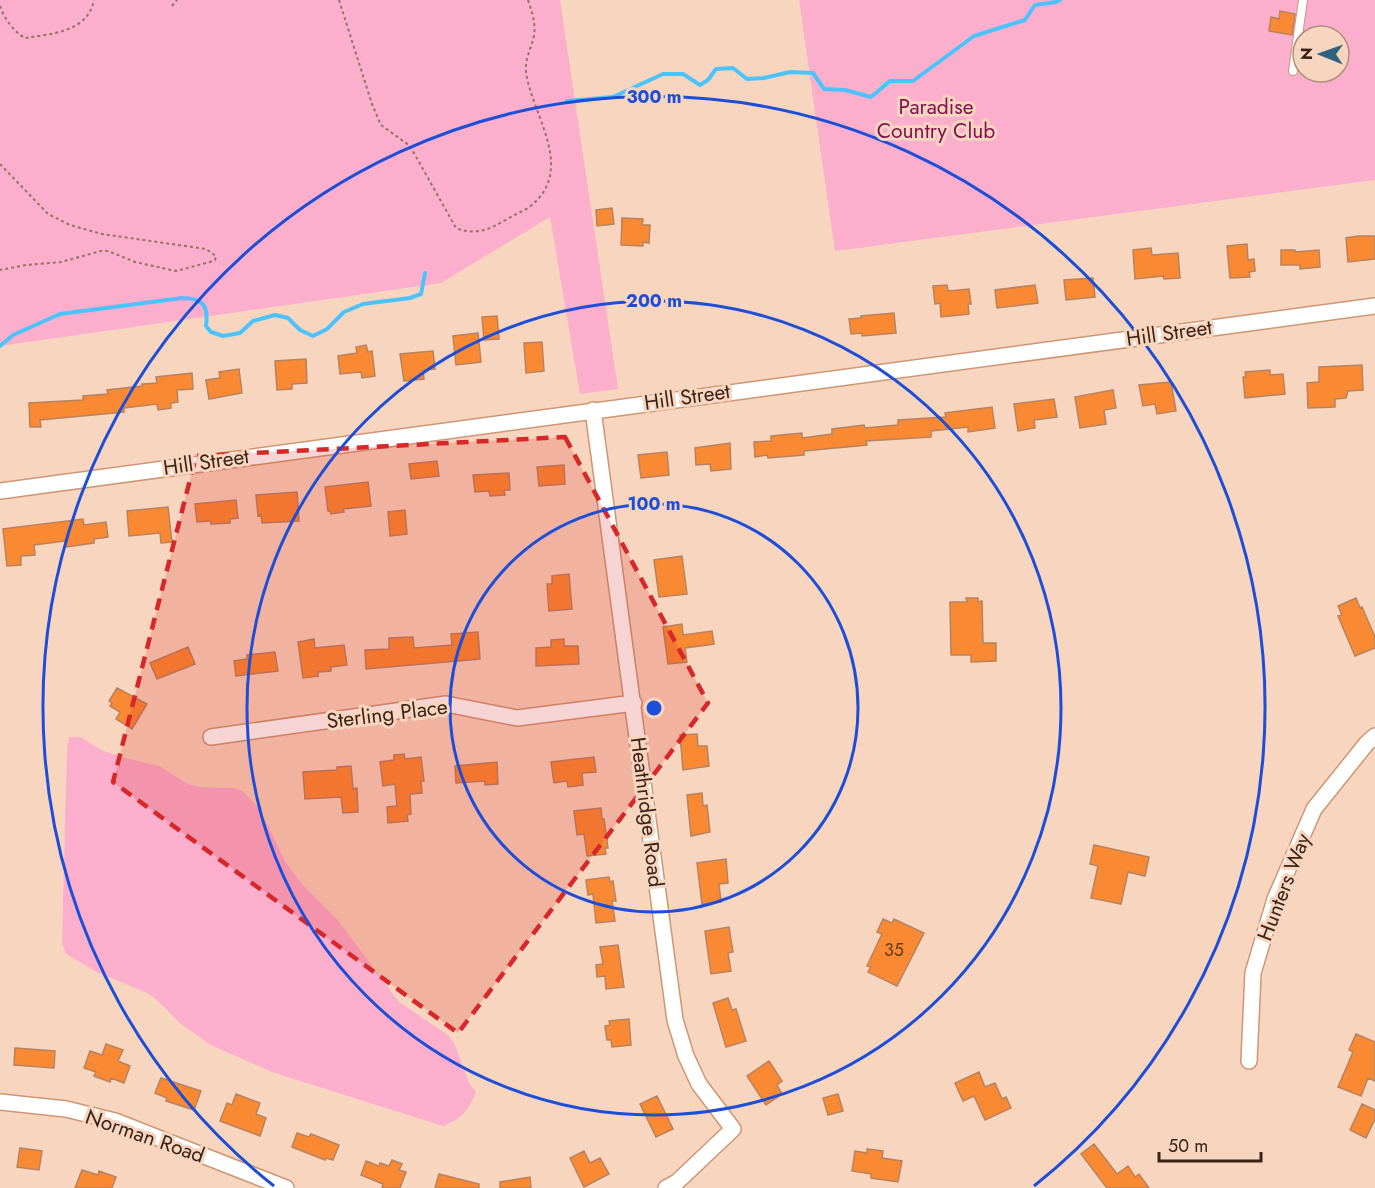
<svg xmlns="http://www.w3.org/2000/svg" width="1375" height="1188" viewBox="0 0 1375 1188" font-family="Jost,sans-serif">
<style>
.green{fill:#fbafcd;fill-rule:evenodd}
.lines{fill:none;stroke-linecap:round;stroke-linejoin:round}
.stream{stroke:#4dc3fc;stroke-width:4}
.building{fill:#f98a33;stroke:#b8825f;stroke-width:1.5}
.service-casing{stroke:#ce9773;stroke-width:10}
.minor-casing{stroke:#ce9773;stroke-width:18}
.path{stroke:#917563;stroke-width:2;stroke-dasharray:3 3;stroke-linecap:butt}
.service{stroke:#fff;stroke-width:8}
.minor{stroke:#fff;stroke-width:15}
.marked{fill:#d62828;fill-opacity:0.2;stroke:#d62828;stroke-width:4.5;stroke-dasharray:12 8;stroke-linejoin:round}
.ring{fill:none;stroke:#1d4ed8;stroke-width:3}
.labels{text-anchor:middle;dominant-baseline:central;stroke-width:6;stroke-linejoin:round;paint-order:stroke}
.number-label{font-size:18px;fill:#693d1c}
.park-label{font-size:21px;fill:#841050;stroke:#f8d5bf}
.street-label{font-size:21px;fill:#392315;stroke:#f8d5bf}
.centre{fill:#1d4ed8;stroke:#f8d5bf;stroke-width:3}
.ring-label{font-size:18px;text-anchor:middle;font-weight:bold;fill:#1d4ed8;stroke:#f8d5bf;stroke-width:6;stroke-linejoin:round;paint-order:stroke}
</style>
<rect width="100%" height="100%" fill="#f8d5bf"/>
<path class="green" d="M0,0h560l58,389 -38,5 -30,-177 -109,66 -441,63z
M799,0h576v180l-540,71zM1303,36h36v36h-36z
M69,737h12l20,13 24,8 34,8 29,18 11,3 34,1 11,4 16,18 26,53 16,21 35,35 62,83 49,33 7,10 14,38 7,9c-6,17 -16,28 -33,34l-171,-54 -61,-27 -29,-20 -24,-24 -9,-7 -54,-23 -29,-17 -4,-11 5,-194z"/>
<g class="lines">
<path class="stream" d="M567,101l46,-4 50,-23h20l17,11 8,-5 8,-11 17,-1 14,11 17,-1 26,-6 23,1 11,16 21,1 26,7 19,-16h23l61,-45 51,-16 10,-15 21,-3 4,-2
M0,346l13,-11 47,-21 122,-16c20,0 27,7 24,28l5,6 12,4 17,-3 13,-12 22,-6 13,3 12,12 13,6 14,-7 17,-17 19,-8 47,-6 11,-4 4,-21"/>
</g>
<path class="building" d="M1280,11l15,3 -3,21 -23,-4 2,-14 8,2z
M612,208l2,16 -17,2 -1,-16z
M622,218l21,1 -1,6h8l-1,18 -6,-1v4l-22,-1z
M1358,236h17v23l-27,3 -2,-24z
M1247,244l1,16 6,-1 1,12 -6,1 1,5 -20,1 -3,-32z
M1151,248l1,7 26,-2 2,25 -16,1 -1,-3 -28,3 -2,-29z
M1281,250h14v2l24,-2 1,17 -20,2v-4h-19z
M1093,278l2,19 -29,3 -2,-20z
M947,285l1,6 21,-2 2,15h-3l1,10 -28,3 -1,-14 -5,1 -2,-18z
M1035,285l3,18 -41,5 -2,-18z
M894,313l2,20 -34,3v-3l-11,1 -2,-15 12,-1v-2z
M497,316l2,23 -15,1 -2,-23z
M478,333l3,29 -25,3 -3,-29z
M542,342l2,29 -18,2 -2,-30z
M366,345l2,7 4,-1 3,25 -13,2 -1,-6 -21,2 -2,-18 19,-3 -1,-6z
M433,351l2,18 -12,1 1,9 -20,2 -4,-27z
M306,359l1,24 -15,1v5l-15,1 -2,-29z
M1362,365l1,25 -15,1 -2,7 -11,1v8l-27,1 -1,-25 12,-1v-15z
M239,369l3,24 -33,6 -3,-19 14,-2 -1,-6z
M1270,370v5l13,-1 2,20 -40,4 -2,-21h3l-1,-5z
M192,373l1,16 -16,1 1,12 -7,1v5l-13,2 -1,-6 -33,4v4l-84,8 1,7h-11l-1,-24 54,-3v-4l25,-2 -1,-4 35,-4v-2l15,-1 -1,-6z
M1171,382l5,29 -19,3 -2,-10 -12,2 -4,-21z
M1113,390l3,18 -12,2 2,14 -26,4 -5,-31z
M1054,399l3,18 -23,3 1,8 -17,3 -4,-27z
M992,407l3,21 -27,4v-5l-37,4v6l-65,4 1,4 -63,6v4l-36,3 -1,-3 -12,2 -1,-15 17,-1v-5l31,-3v5l30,-4v-5l32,-4 1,3 33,-3v-5l48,-3 -1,-4z
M730,443l1,26 -20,2 -1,-7 -14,1 -1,-17z
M667,452l2,23 -28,3 -3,-23z
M437,461l2,15 -28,3 -2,-15z
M564,465l1,19 -26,2 -2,-19z
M509,473l1,17h-6l1,5 -15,1 -1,-5 -14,1 -2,-17z
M368,482l3,24 -28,3 1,3 -13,2 -1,-3h-2l-3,-24z
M297,492l2,29 -37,2 -1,-8 -3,1 -2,-21z
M236,500l2,18 -8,1v4l-19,1v-3l-14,1 -2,-18z
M168,507l4,35 -11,1 -1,-10 -31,3 -2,-25z
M405,510l2,24 -17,2 -2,-24z
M83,519l1,6 22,-3 2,15 -14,2v4l-28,4 -1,-6 -31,4 1,10 -14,1v9l-14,1 -4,-37z
M682,556l5,38 -28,3 -5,-37z
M569,574l3,35 -23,2 -2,-27h5v-8z
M966,598h12v4l4,-1 1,42h13v18l-25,1v-7h-20l-1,-53h17z
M1356,598l4,10 2,-1 13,30v11l-20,8 -17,-40 4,-1 -4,-9z
M682,624l1,11 29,-4 2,13 -29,4 2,14 -19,2 -5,-37z
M478,632l2,27 -114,10 -1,-19 24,-1v-11l24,-1 1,11 38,-3 -1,-11z
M314,639l1,9 29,-3 3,20 -16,2v4l-13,1v4l-15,2 -5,-36z
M564,639v7h14l1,18 -43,2v-18l15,-1v-7z
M188,647l7,17 -38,15 -7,-16z
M275,652l3,19 -42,5 -2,-15 13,-2v-4z
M117,688l30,16 -15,25 -16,-10 4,-7 -10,-6 2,-3 -3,-2z
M697,734l1,12h9l2,20 -26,4 -3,-35z
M404,754l1,5 16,-2 3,24h-3l1,12 -12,1 1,20 -4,1 1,6 -20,2 -1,-16 10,-1 -2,-22 -12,2 -3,-24 14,-2v-5z
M594,757l2,15 -14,1 1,12 -15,2 -1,-6 -13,2 -3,-21z
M497,762l1,22 -13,1v-4l-29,2 -1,-17z
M351,766l2,23 4,-1 1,24 -15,1 -2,-16 -36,2 -2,-27 34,-2v-3z
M702,793l1,13 4,-1 3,27 -19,4 -4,-41z
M601,808l1,11h2l4,29h-3l1,6 -19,2 -3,-22 -7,1 -3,-24z
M1094,845l55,12 -4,19 -17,-4 -7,32 -30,-6 7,-32 -8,-2z
M726,859l2,24 -9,1 2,18 -19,2 -5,-41z
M609,877l1,5 3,-1 3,20h-4l3,20 -19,2 -3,-29 -5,1 -2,-15z
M883,919l9,4 2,-4 30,14 -27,53 -29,-14 3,-5 -4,-1 15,-32 -5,-2z
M729,927l4,25 -5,1 3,18 -20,3 -6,-43z
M618,945l6,42 -18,2 -1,-13 -8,1 -1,-12 7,-1 -3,-17z
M728,998l4,12 4,-1 10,32 -20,6 -13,-44z
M629,1019l2,26 -19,2 -1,-7h-4l-2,-14 5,-1 -1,-4z
M1356,1034l19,8v39l-7,-3 -7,18 -23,-9 15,-35 -4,-2z
M106,1044l17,6 -5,11 12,5 -6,17 -13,-5 -1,4 -16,-6 2,-4 -12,-4 6,-17 12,4z
M15,1048l40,3 -1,17 -40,-3z
M769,1061l13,20 -5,4 5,9 -16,11 -19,-29z
M979,1072l6,15 10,-4 7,16 4,-2 5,11 -26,12 -11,-24 -11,5 -8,-18z
M161,1078l40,13 -7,19 -28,-9 1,-3 -12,-5z
M236,1094l24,9 -4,11 10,4 -6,18 -40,-15 7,-18 5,2z
M838,1094l5,17 -15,4 -5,-17z
M657,1096l16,33 -17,8 -16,-33z
M1362,1104l13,6v9l-9,19 -16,-8z
M297,1133l12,4 2,-3 28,11 -6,15 -7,-2 -1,2 -33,-13z
M1094,1144l23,30 11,-8 7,11 4,-3 10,14h-42l-26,-34z
M20,1148l22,3 -3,19 -22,-3z
M867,1149l16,2 -1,7 20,3 -4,21 -27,-4v-4l-19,-3 3,-20 12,2z
M584,1151l6,12 10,-5 9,16 -25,13 -14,-29z
M392,1160l10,4 -3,6 7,2 -6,16h-18l1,-4 -22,-9 5,-14 13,5 1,-3 9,3z
M82,1170l16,5 1,-4 17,6 -4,11h-37z
M439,1174l40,10v4h-44z
M530,1177l1,11h-31v-6z"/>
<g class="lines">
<g class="service-casing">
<path id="service" d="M1293,71l10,-71"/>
</g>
<g class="minor-casing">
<path id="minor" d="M593,410l82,610 11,36 13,28 34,45 -56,53 -11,6
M0,491l1375,-185
M211,737l235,-33 71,14 117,-15
M1249,1061l4,-88 22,-74 39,-90 53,-66 8,-7
M0,1102l66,7 49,12 171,67"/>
</g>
<path class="path" d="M339,0l33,104 9,21 29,21 46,82c19,8 35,1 51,-9 7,-4 14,-7 21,-11 50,-37 4,-92 -2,-136 -1,-14 5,-23 8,-36 2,-12 -2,-24 -6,-36
M0,6c4,12 14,26 25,32 26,-4 63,-6 69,-38
M172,6l5,-6
M0,164l48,50 22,11 32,9 104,15 10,7 -1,4 -5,2 -34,9 -41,-9 -27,-11h-7l-40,11 -35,3 -26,5"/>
<use href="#service" class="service"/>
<use href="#minor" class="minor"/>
</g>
<path class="marked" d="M565,437l143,266 -250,330 -345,-251 83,-326z"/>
<g class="ring">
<circle cx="654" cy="708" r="204"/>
<circle cx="654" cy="708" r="407"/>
<path d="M274 1186A611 611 0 1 1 1034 1186"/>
</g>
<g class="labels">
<g class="number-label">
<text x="894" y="950">35</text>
</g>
<g class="park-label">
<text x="936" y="107">Paradise<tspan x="936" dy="24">Country Club</tspan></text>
</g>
<g class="street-label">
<text transform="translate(1169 333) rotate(-8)">Hill Street</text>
<text transform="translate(687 397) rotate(-8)">Hill Street</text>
<text transform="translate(206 462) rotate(-8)">Hill Street</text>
<text transform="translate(387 714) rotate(-7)">Sterling Place</text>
<text transform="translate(647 812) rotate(83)">Heathridge Road</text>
<text transform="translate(1284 887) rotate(-69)">Hunters Way</text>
<text transform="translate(145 1136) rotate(19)">Norman Road</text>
</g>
</g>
<circle cx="654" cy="708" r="9" class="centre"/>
<g class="ring-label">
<text x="654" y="103">300 m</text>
<text x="654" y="307">200 m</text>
<text x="654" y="510">100 m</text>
</g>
<g transform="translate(1321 54) rotate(271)"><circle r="28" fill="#f8d5bf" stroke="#ac8e7b" stroke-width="1.5"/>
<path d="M0-4.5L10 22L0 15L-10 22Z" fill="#2e637f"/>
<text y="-9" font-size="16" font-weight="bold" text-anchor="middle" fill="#392315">N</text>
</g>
<path d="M1159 1152v9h102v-9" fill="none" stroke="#392315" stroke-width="3"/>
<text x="1168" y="1152" font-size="18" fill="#392315" stroke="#f8d5bf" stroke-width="4.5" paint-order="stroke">50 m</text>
</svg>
